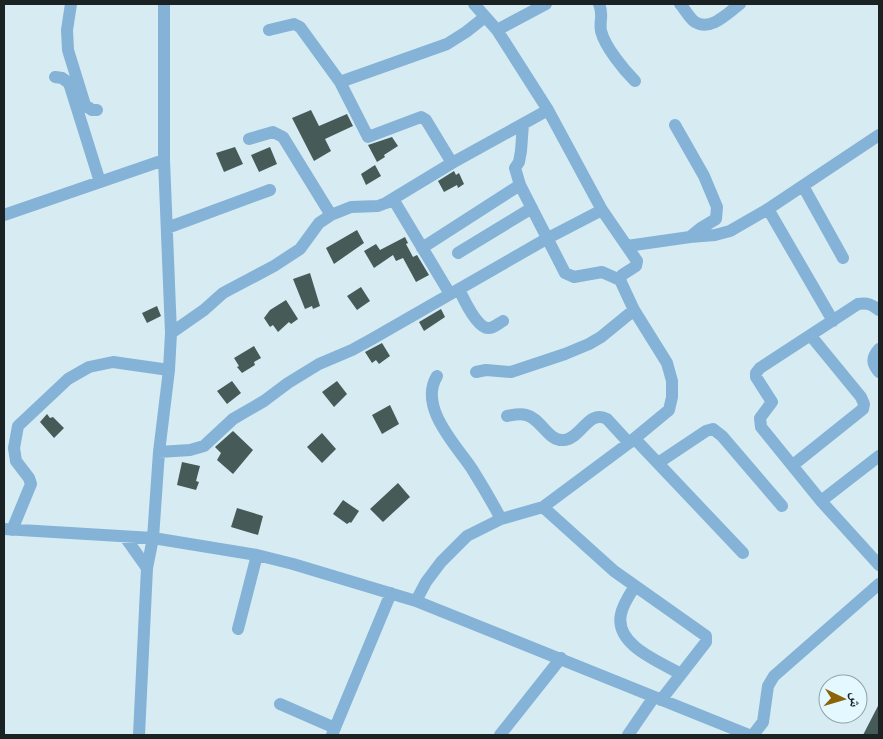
<svg xmlns="http://www.w3.org/2000/svg" width="883" height="739" viewBox="0 0 883 739" font-family="'Exo 2','Noto Naskh Arabic',sans-serif">
<style>
.building{fill:#465a58}
.lines{fill:none;stroke-linecap:round;stroke-linejoin:round}
.minor{stroke:#85b2d7;stroke-width:12}
</style>
<rect width="100%" height="100%" fill="#d6ecf2"/>
<path class="building" d="M311,110l8,16 28,-12 6,12 -28,13 6,12 -17,10 -22,-43z
M392,137l6,9 -14,9 1,2 -8,5 -9,-17z
M235,147l8,17 -19,8 -8,-19z
M270,147l7,17 -18,8 -8,-17z
M375,165l6,11 -15,9 -5,-11z
M454,171l2,4 3,-2 5,11 -6,4 -1,-3 -13,7 -6,-11z
M357,230l7,13 -30,21 -8,-16z
M405,237l3,6 -2,1 7,13 4,-2 12,20 -13,7 -13,-24 -7,3 -3,-6 -19,13 -10,-17 12,-7 4,6z
M310,273l10,33 -7,3 -1,-3 -7,3 -12,-30z
M361,287l9,14 -13,9 -10,-14z
M286,300l12,19 -7,5 -2,-2 -11,10 -5,-7 -3,2 -6,-9 6,-8z
M157,306l4,10 -14,7 -5,-10z
M441,309l4,8 -21,14 -5,-9z
M382,343l8,13 -11,8 -3,-4 -4,3 -7,-11z
M254,346l7,12 -7,4 1,3 -13,8 -5,-6 2,-1 -5,-8z
M232,381l9,12 -14,11 -10,-13z
M337,381l10,13 -13,13 -12,-15z
M390,405l9,19 -17,10 -10,-19z
M47,414l3,4 3,-1 11,11 -10,10 -14,-16z
M233,431l20,19 -20,24 -16,-14 4,-7 -6,-6z
M322,433l14,16 -14,14 -15,-16z
M182,462l18,4 -4,15 3,1 -3,8 -19,-5z
M398,483l12,14 -27,25 -13,-13z
M343,500l16,11 -8,12 -1,-1 -3,2 -14,-10z
M237,508l26,8 -5,19 -27,-8z
M879,704v31h-16z"/>
<g class="lines">
<path class="minor" d="M71,4l-4,26 1,20 17,55 7,5h5
M474,4l23,26 51,80 54,100 35,51 -1,5 -14,9 -2,5
M599,4c5,11 0,17 2,27 4,16 23,39 34,50
M680,4c5,5 9,14 15,18 16,10 34,-10 45,-18
M269,30l25,-6 6,3 40,55 28,55 53,-20 5,3 26,43
M497,30l49,-26
M55,77l7,1 7,5 31,99
M340,82l107,-38 19,-12 19,-15
M675,125l29,51 13,31 -1,12 -15,9 -11,9
M249,139l24,-7 10,5 48,78
M803,186l40,72
M393,199l57,95
M768,209l65,112
M4,215l160,-55
M167,228l103,-38
M627,246l63,-9 25,-2 15,-4 38,-22 111,-74
M422,248l98,-63
M458,253l74,-45
M459,289c4,9 19,41 30,39 5,0 10,-5 14,-7
M879,310c-7,-5 -11,-8 -21,-6l-98,64 -4,5v4l16,25 -12,16 1,9 60,74 58,64
M171,333l33,-23 19,-17 51,-27 26,-17 19,-26 12,-8 20,-8 27,-1 8,-3 66,-40 96,-53
M879,349c-8,9 -7,15 0,23
M476,372l10,-2 25,2 54,-18 24,-10 12,-7 33,-27
M437,376c-19,31 19,69 35,93 10,16 20,33 29,50
M507,416c6,-1 13,-3 19,-1 15,3 22,27 38,25 17,-1 24,-31 43,-21l22,24
M635,439l108,114
M159,452l31,-2 14,-4 29,-27 31,-18 24,-18 31,-19 33,-14 20,-11 176,-101 54,-28
M658,463l48,-32 7,-2 9,7 60,70
M793,465l70,-56 1,-5 -3,-7 -50,-61
M821,501l58,-45
M543,507l71,64 92,65v6l-45,58
M4,529l149,9 104,17 36,9 123,37 333,134
M12,530l19,-46 -2,-6 -13,-17 -2,-13 4,-22 50,-47 21,-12 24,-5 56,8
M125,537l22,31
M635,586c-5,8 -12,18 -14,28 -7,31 39,48 60,60
M416,601l10,-19 15,-20 26,-26 34,-17 42,-12 86,-64 40,-33 3,-13v-16l-5,-18 -33,-53 -14,-30 -18,-8 -28,5 -9,-4 -45,-88 -5,-17 4,-6 2,-11 2,-27
M238,629l19,-74
M280,704l55,24
M139,735l8,-167 6,-30 6,-86 10,-82 2,-37 -7,-173v-156
M332,735l59,-142
M500,735l61,-77
M628,735l26,-38
M753,735l10,-13 5,-36 6,-10 105,-92"/>
</g>
<rect width="883" height="739" fill="none" stroke="#1a2224" stroke-width="10"/>
<g transform="translate(843 699) rotate(95)"><circle r="24" fill="#e3f9ff" stroke="#93a3a7"/>
<path d="M0-4L9 19L0 12L-9 19Z" fill="#8d6307"/>
<text y="-8" font-size="14" font-weight="bold" text-anchor="middle" fill="#1a2224">ش</text>
</g>
</svg>
